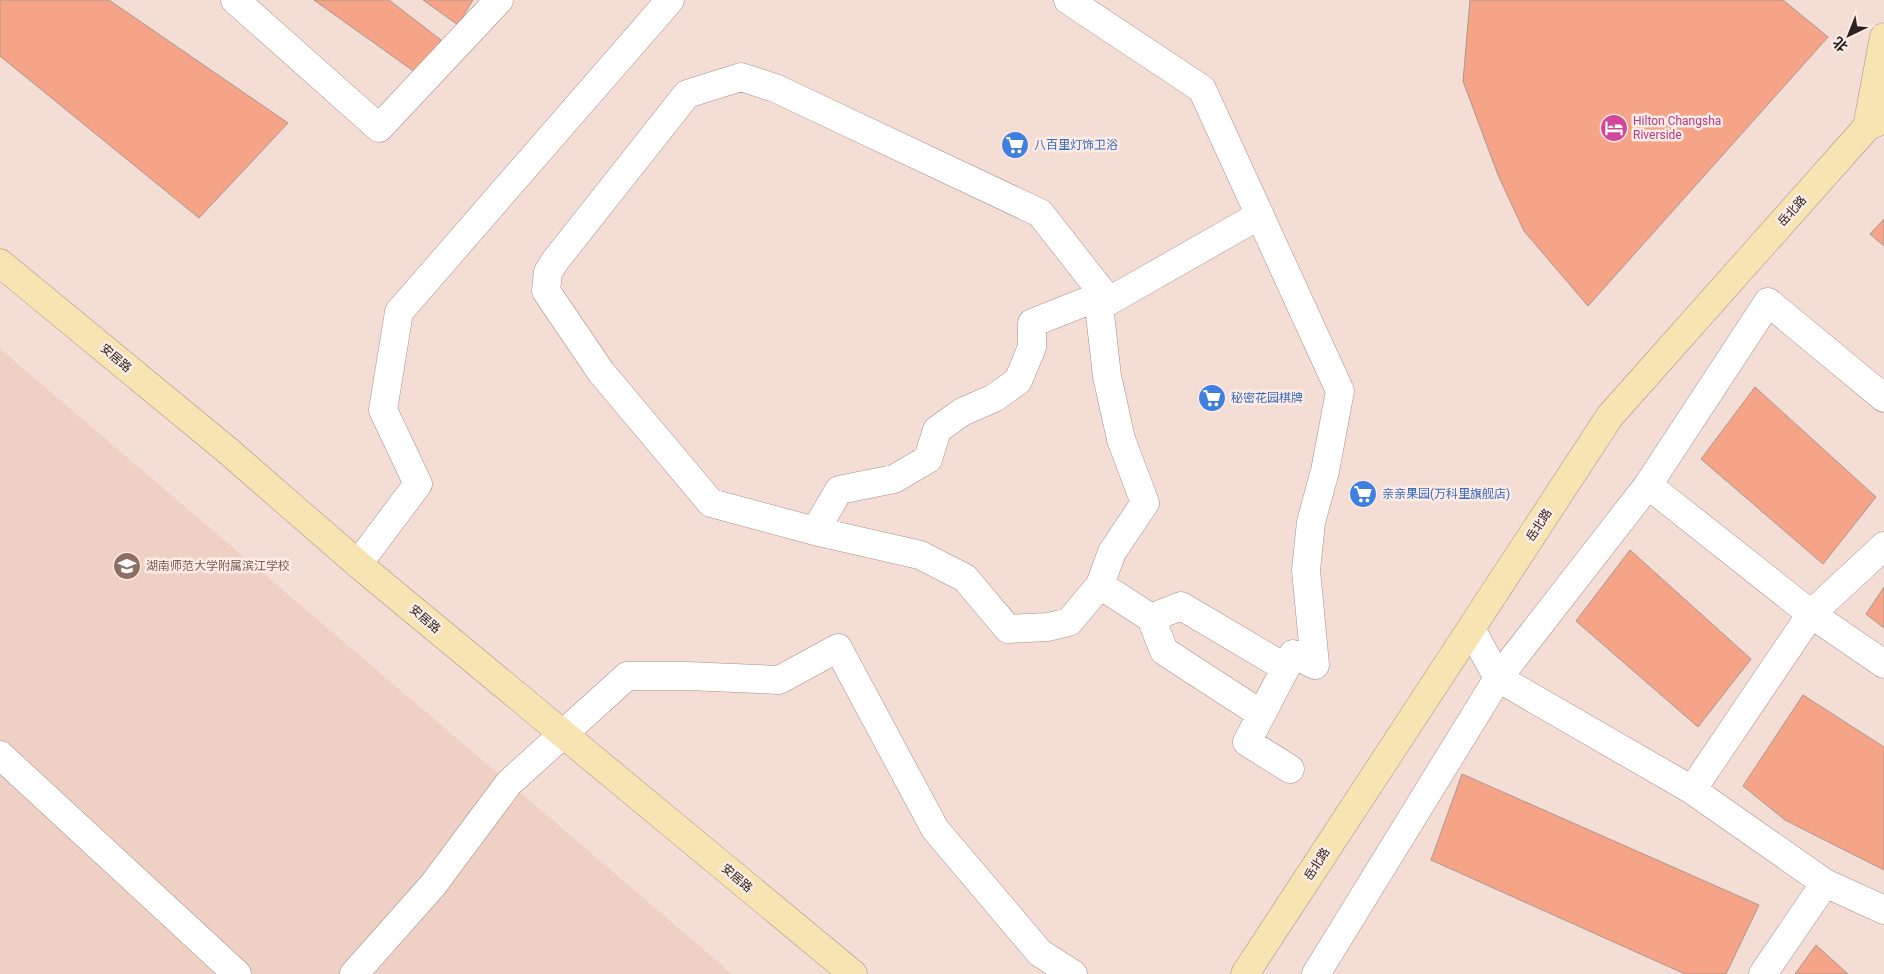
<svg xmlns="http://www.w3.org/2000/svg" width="1884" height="974" viewBox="0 0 1884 974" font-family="Roboto,'Noto Sans SC',sans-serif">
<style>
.built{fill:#eed0c5}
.building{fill:#f5a487;stroke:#ac9790}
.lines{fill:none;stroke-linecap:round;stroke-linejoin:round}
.street-casing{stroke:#a6918a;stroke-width:29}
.secondary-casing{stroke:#a6918a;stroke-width:29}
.street{stroke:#fff;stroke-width:28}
.secondary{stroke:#f7e4b2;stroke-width:28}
.labels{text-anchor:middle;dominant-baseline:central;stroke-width:5;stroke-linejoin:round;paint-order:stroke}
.hotel-label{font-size:12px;fill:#b23c85;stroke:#fdebe5;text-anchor:start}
.shop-label{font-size:12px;fill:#366cbe;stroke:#fdebe5;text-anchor:start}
.street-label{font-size:12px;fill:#2a221f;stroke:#fdebe5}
.education-label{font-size:12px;fill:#785e54;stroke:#fdebe5;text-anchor:start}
</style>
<rect width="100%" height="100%" fill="#f3ddd5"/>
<path class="built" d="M0,349l509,434 223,191h-732z"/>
<path class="building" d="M0,0h109l179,123 -89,95 -199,-162z
M314,0h75l52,40 -22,35z
M423,0h50l-15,25z
M1470,0h313l45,37 -240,269 -64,-75 -26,-56 -35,-94z
M1884,219v27l-14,-12z
M1755,387l121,110 -53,67 -122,-105z
M1630,550l121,109 -53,68 -122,-106z
M1884,587v41l-18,-14z
M1803,695l81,52v123l-99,-50 -42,-34z
M1462,774l297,131 -33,69h-41l-254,-114z
M1816,945l32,29h-53z"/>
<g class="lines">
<g class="street-casing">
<path id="street" d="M235,0l144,128 120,-128
M1068,0l134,89 138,302 -15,80 -14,51 -5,48 9,95
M1109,301l-69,-88 -265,-125 -34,-11 -54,17 -132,167 -7,11 -2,19 55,81 110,131 104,28 105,24 45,23 43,51 40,-2 21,-5 31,-37 12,-33 33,-49 -24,-64 -14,-63 -8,-70 10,-5 151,-86
M1648,485l163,129 73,-68
M815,531l24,-41 55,-11 34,-20 9,-29 25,-18 32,-14 24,-17 14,-34v-24l53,-21 24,-1
M358,564l60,-80 -35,-74 16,-98 271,-312
M1100,585l51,33 13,33 97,63
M1151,618l30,-12 105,62
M1471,629l27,49 194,112 133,93 59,27
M0,755l237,219
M1290,769l-43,-27 46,-88 22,11
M1692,790l119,-176 73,50
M354,974l79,-89 76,-102 118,-107h60l92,4 59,-32 97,181 105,124 33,21
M1316,974l182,-296 150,-193 120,-183 116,96
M1763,974l62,-91"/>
</g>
<g class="secondary-casing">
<path id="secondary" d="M1867,127l17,-90
M0,263l227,187 131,114 495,410
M1245,974l365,-558 257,-289 17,-8"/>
</g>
<use href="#street" class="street"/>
<use href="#secondary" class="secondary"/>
</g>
<defs>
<g id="hotel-disc" transform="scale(1.4375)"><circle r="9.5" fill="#d1479c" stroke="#fdebe5"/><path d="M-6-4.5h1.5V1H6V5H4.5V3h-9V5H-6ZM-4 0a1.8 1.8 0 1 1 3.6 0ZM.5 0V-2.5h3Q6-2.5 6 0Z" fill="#fff"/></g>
<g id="supermarket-disc" transform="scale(1.4375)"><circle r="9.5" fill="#3f7fe0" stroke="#fdebe5"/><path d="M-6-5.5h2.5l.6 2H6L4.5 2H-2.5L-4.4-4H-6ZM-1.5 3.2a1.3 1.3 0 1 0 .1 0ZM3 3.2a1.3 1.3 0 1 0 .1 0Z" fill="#fff"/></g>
<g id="school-disc" transform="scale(1.4375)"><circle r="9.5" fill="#8d6e63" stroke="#fdebe5"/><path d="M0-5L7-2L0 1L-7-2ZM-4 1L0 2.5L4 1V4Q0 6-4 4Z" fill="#fff"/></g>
</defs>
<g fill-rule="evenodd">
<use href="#hotel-disc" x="1614" y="128"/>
<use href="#supermarket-disc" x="1015" y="145"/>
<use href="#supermarket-disc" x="1212" y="398"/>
<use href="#supermarket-disc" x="1363" y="494"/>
<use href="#school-disc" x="127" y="566"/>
</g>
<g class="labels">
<g class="hotel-label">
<text x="1633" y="121">Hilton Changsha<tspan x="1633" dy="14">Riverside</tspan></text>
</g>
<g class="shop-label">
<text x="1034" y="145">八百里灯饰卫浴</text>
<text x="1231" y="398">秘密花园棋牌</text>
<text x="1382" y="494">亲亲果园(万科里旗舰店)</text>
</g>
<g class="street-label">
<text transform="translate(1792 211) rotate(-48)">岳北路</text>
<text transform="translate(116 358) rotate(40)">安居路</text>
<text transform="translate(1539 525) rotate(-57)">岳北路</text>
<text transform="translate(425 619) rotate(40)">安居路</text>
<text transform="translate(1317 864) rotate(-57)">岳北路</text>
<text transform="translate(737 878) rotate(40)">安居路</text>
</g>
<g class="education-label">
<text x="146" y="566">湖南师范大学附属滨江学校</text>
</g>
</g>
<g transform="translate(1849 35) rotate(223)" stroke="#fdebe5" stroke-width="4" paint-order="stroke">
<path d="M0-4L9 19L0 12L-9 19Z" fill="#2a221f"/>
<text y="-8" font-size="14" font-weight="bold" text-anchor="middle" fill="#2a221f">北</text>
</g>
</svg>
